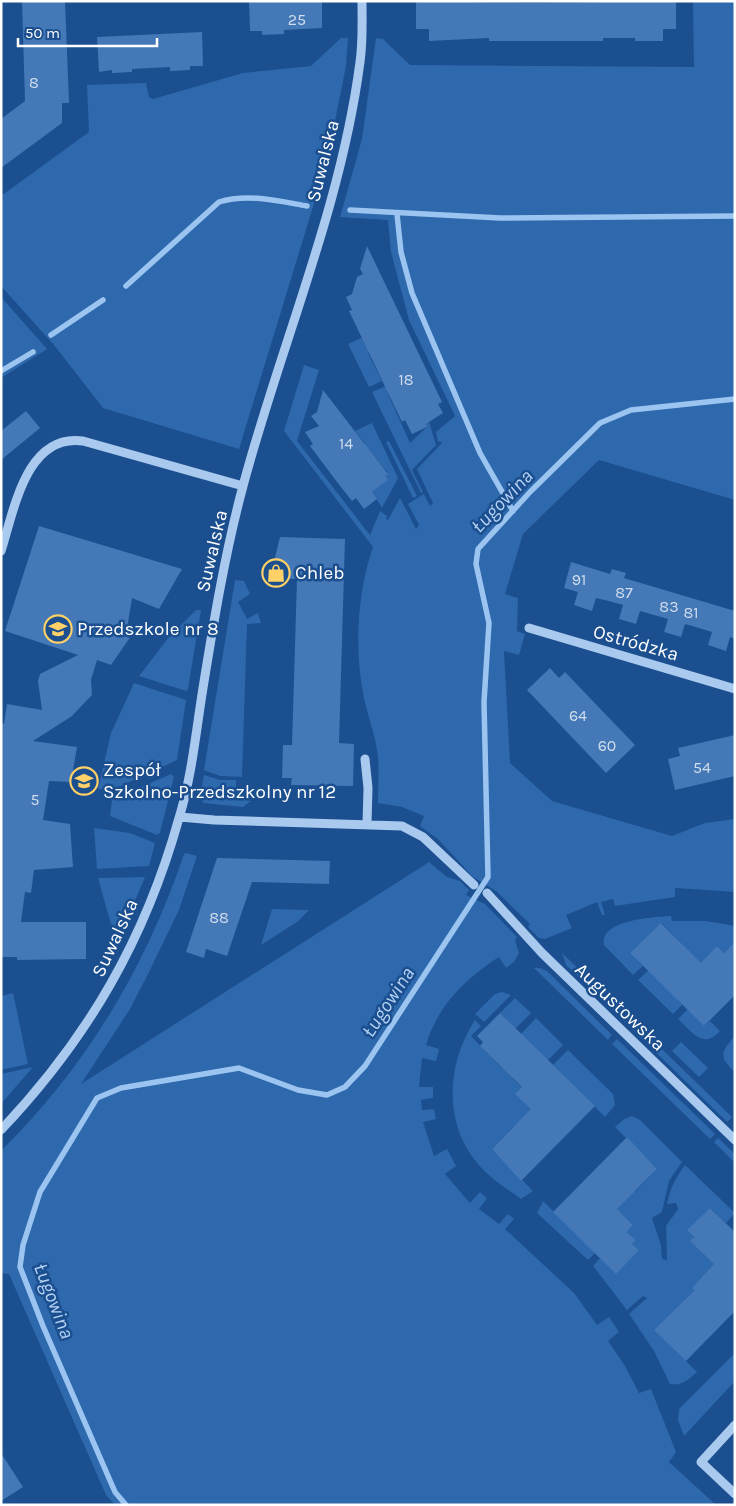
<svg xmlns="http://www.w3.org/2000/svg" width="736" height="1506" viewBox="0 0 736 1506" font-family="Karla,sans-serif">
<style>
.green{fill:#2e69ad}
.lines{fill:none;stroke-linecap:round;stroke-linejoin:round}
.stream{stroke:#9cc4f0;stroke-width:5.5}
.building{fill:#4478b7}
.minor{stroke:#a9c9ee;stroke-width:9}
.labels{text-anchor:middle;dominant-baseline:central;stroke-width:5;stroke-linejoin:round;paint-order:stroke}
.number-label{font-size:16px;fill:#d0dded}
.street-label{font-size:19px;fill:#fff;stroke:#1b4f8f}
.poi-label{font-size:19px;fill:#fff;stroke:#1b4f8f;text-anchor:start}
.water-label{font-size:20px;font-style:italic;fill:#b5d3f5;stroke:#1b4f8f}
</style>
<rect width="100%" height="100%" fill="#1b4f8f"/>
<path class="green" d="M693,1h42v499l-136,-40 -76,74 -18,60 13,4 -1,33 8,3 -6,21 -15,-4 6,112 42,38 120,35 33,-13 30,-4v73l-60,-4v9l-60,9 -2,-7 -12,3 4,13h-3l-5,-13 -31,13 6,13 -27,11 -6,-1 -11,-11 2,-3 -34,-33 -23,-14 -35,-38 -18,-13 4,-10 -22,-9 -24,-4c0,-15 1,-31 0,-46 -2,-20 -10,-40 -14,-59 -10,-48 -7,-105 9,-151l-89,-116 20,-66 15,5 -22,71 73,94 10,-24 7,5 -1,3 2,1 12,-22 16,31 3,-4 -11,-21 16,-10 6,12 3,-3 -16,-34 25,-26 -2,-2 -2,1 -2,-10 19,-16 -46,-96 -18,-68 -3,-32 -48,-3 22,-78 14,-101 7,1 27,26 284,2z
M341,38h7l-2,28 -19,95 -88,288 -136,-41 -49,-63 -53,-59v-90l88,-64 -2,-47 59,-2 3,14 4,2 90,-26 68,-7z
M1,297l46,52 -46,29z
M365,336l7,15 -4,2 14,28 -13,6 -21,-43z
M389,385l3,6 -4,3 22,49 17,-16 -1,-3 3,-2 7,23 -24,25 11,22 -2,1 -49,-101z
M372,423l26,55 -16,30 -10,-16 15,-12 -2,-4 3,-3 -15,-18 -12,-9 4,-3 -10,-12z
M389,441l28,55 -4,2 -27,-56z
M235,580l9,1 6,13 -12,8 9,17 11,-6 3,10 -14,1 -5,153 -22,-1 -16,-6z
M196,610h5l-13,79 -2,2 -47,-15 30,-39z
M134,683l52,17 -9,60 -65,30 -14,-1 13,-56z
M171,774l3,3 -14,56 -3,2 -47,-19 2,-16z
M204,775l16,5h16v9l7,1v9l8,2 -8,6 -40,-4 -3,-7z
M94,828l36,5 25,10 -6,23 -52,3z
M186,853l11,3 -18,54 -31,64 -18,35 -49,75 348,-222 18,15 13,4 9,9 -3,5 19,9 32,33 -2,3 4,13 -5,9 -8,6 -7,-11c-34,22 -61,48 -73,88l13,4 -3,12 -14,-3 -3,29h14v11l-12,2 1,10 12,-1 2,10 -13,3 11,34 13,-7 9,17 -11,8 25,29 10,-11 7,6 -8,11 20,15 9,-10 6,5 -9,10 69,64 23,32 12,-8 10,15 -11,9 17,25 14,27 12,-4 25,63 -7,10 47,43h-601l-9,-10 -97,-221 -8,-1v-122c85,-84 145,-184 183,-297z
M145,877l-27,64 -8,-20 -12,-43z
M272,909l37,1 -12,12 -36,23z
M671,916l1,5h34l29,5v21l-4,3 -2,-2 -5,5 -7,-7 -13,35 -29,-28 8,-8 -21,-22 -32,30 13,13 -10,9 -29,-30c-5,-25 49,-28 67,-29z
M562,953l68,65 -5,4 -59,-57z
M534,968h6l7,3 65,64 -4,5z
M651,968l31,37 -9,9 -35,-34z
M502,992l9,3 -27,27 -9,-8 20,-20z
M13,993l15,71 -27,6v-74z
M515,998l16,15 -21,21 2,-9 -12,-12z
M690,1007l14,19 6,-5 10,10c-17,19 -28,1 -42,-12z
M536,1018l27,27 -20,20 -22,-31z
M475,1020l6,6 -10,10 29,30 16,8 -4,4 10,9 -6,7 33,13 -28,28 -8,-8 -21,22 41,42 -12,8c-11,-8 -22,-15 -31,-23 -47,-40 -47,-107 -15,-156z
M634,1022l98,95 -5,5 -98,-96z
M734,1037l1,1v34c-16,-15 -15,-19 -1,-35z
M617,1039l98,95 -5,5 -98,-95z
M681,1042l27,26 -9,9 -27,-26z
M568,1050l45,44 2,11 -10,12 -52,-52z
M33,1067l-32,37v-30z
M632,1116l8,4 42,42 -13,19 -7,31 -10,6 9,27 1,14 5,1 -1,-34 12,-17 -2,-6 -9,1c3,-16 9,-27 18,-39l50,48 -9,10 -16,-15 -22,22 6,7 -3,4 38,30 -26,27 -26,10 -22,22 42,42c-9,8 -15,14 -27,12l-16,-33 -25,-37 18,-16 -4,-2 -16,14 -34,-44 7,-8 38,-8 -6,-6 4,-4 -9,-8 6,-7 -13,-13 -10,10 17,-39 9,8 21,-22 -42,-42 9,-8z
M718,1138l17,16v9l-21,-21z
M543,1201l52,52 -7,7 -51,-47z
M735,1353v28l-51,55 -6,-16 1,-11z"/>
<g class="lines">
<path class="stream" d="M350,210l150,8 235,-2
M397,214l4,38 11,41 68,160 33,58
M126,286l93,-84c28,-9 60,-1 88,4
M51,335l52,-35
M1,371l32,-19
M126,1505l-11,-13 -72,-166 -23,-59 3,-22 17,-53 57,-94 24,-10 118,-20 59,22 29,5 18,-8 20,-21 123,-189 -4,-175 5,-79 -13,-59 2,-15 52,-57 70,-69 31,-13 104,-11"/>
</g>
<path class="building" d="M22,1h43l4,102h-7v20l-61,45v-49l24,-18z
M249,1h73v27l-38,2v4l-22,1v-4h-12z
M418,1l112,2 143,-2 3,2v26h-13v12h-28v-3h-32v3h-114v-3l-60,3v-12h-13v-26z
M202,32l1,34h-13v4l-20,1v-4l-38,2v3l-20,1v-3l-13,2 -2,-35z
M367,246l75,156 -4,2 5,9 -17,11 1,3 -15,7 -7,-14 -3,2 -53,-111 3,-1 -6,-13 6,-3 5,-17 6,-3 -3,-5z
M323,390l65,84 -3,2 3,4 -16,12 5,7 -13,10 -8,-11 -4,3 -15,-19 -27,-36 3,-2 -8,-12 14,-6 -8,-10 6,-4z
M26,411l14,17 -39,32v-29z
M39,526l143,43 -23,40 -27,-11 -6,37 5,1 -20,29 -14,-5 -6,20 1,15 -20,21 -39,25 44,6 -6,35 -22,-1 -6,39 27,4 3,43 -39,3 -3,23 -6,-1 -4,30h65v37l-69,1v-3h-16v-234l3,1 3,-20 35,6 -4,-29 2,-7 38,-19 -73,-24z
M280,537l65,2 -6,204 15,1 -1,42 -62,-1 1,-7h-10l1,-33h9l5,-166 -27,-1z
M571,562l39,12 2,-5 14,4 -2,5 111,33v28l-5,-2 -4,14 -18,-6 4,-13 -13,-4 -14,-4 -4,13 -17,-5 4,-13 -28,-8 -4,13 -17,-5 4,-14 -14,-4 -13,-3 -4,13 -18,-6 4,-13 -14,-4z
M550,668l9,10 6,-6 70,73 -29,28 -79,-83z
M735,735v41l-60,14 -7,-31 12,-3 -2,-8z
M217,858l113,3 -1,23 -77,-2 -25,74 -21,-7 -2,9 -18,-6z
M661,923l40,40 16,-17 7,7 11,-11v53l-31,31 -74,-73z
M500,1013l95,93 -74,75 -29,-32 39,-40 -16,-15 7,-7 -42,-41 3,-4 -6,-6z
M627,1137l30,32 -40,40 16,16 -6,7 9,8 -4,4 7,6 -23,24 -63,-62z
M710,1208l25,24v79l-49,50 -32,-31 41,-40 -3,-2 22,-24 -24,-23 4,-4 -7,-7z
M1,1453l22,34 -22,14z"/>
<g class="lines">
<path class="minor" d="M1,551c13,-40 25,-118 82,-110l160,45
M529,628l206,61
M365,759l3,29 -1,36
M180,817l34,3 188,6 21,11 51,48
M487,893l55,60 193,187
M1,1130c87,-92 144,-190 178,-312 13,-42 17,-87 24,-130 11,-68 22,-135 40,-202 38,-142 98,-278 117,-424 3,-20 2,-41 2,-61
M735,1425l-34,37 34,32"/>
</g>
<defs>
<g id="shop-ring" transform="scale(1.4375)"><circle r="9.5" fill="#1b4f8f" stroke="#ffd166" stroke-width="1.5"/><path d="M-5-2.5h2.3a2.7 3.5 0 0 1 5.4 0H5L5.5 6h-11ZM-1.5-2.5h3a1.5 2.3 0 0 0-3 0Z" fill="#ffd166"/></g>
<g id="school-ring" transform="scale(1.4375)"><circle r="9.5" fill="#1b4f8f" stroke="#ffd166" stroke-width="1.5"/><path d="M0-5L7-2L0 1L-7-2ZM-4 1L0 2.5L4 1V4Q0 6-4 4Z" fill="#ffd166"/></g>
</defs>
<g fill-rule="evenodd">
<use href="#shop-ring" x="276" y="573"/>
<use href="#school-ring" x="58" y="629"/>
<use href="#school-ring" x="84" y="781"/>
</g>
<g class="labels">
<g class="number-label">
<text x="297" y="19">25</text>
<text x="34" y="82">8</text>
<text x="406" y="379">18</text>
<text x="346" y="443">14</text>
<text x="579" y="579">91</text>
<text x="624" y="592">87</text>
<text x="669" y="606">83</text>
<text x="691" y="612">81</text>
<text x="578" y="715">64</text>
<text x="607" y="745">60</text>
<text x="702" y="767">54</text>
<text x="35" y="799">5</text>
<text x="219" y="917">88</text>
</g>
<g class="street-label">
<text transform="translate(323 161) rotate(-76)">Suwalska</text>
<text transform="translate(212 551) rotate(-77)">Suwalska</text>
<text transform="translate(636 643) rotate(16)">Ostródzka</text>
<text transform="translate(115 938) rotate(-65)">Suwalska</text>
<text transform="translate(620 1007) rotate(44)">Augustowska</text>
</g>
<g class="poi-label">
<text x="295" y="573">Chleb</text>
<text x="77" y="629">Przedszkole nr 8</text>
<text x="103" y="770">Zespół<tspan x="103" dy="22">Szkolno-Przedszkolny nr 12</tspan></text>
</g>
<g class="water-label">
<text transform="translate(502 501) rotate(-46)">Ługowina</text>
<text transform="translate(388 1002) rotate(-57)">Ługowina</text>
<text transform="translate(54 1301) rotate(69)">Ługowina</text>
</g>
</g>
<rect width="736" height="1506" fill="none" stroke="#ffffff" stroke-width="5"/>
<path d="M18 38v8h139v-8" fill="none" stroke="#ffffff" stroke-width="2.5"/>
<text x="25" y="38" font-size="15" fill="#ffffff" stroke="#1b4f8f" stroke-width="4" paint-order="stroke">50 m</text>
</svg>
